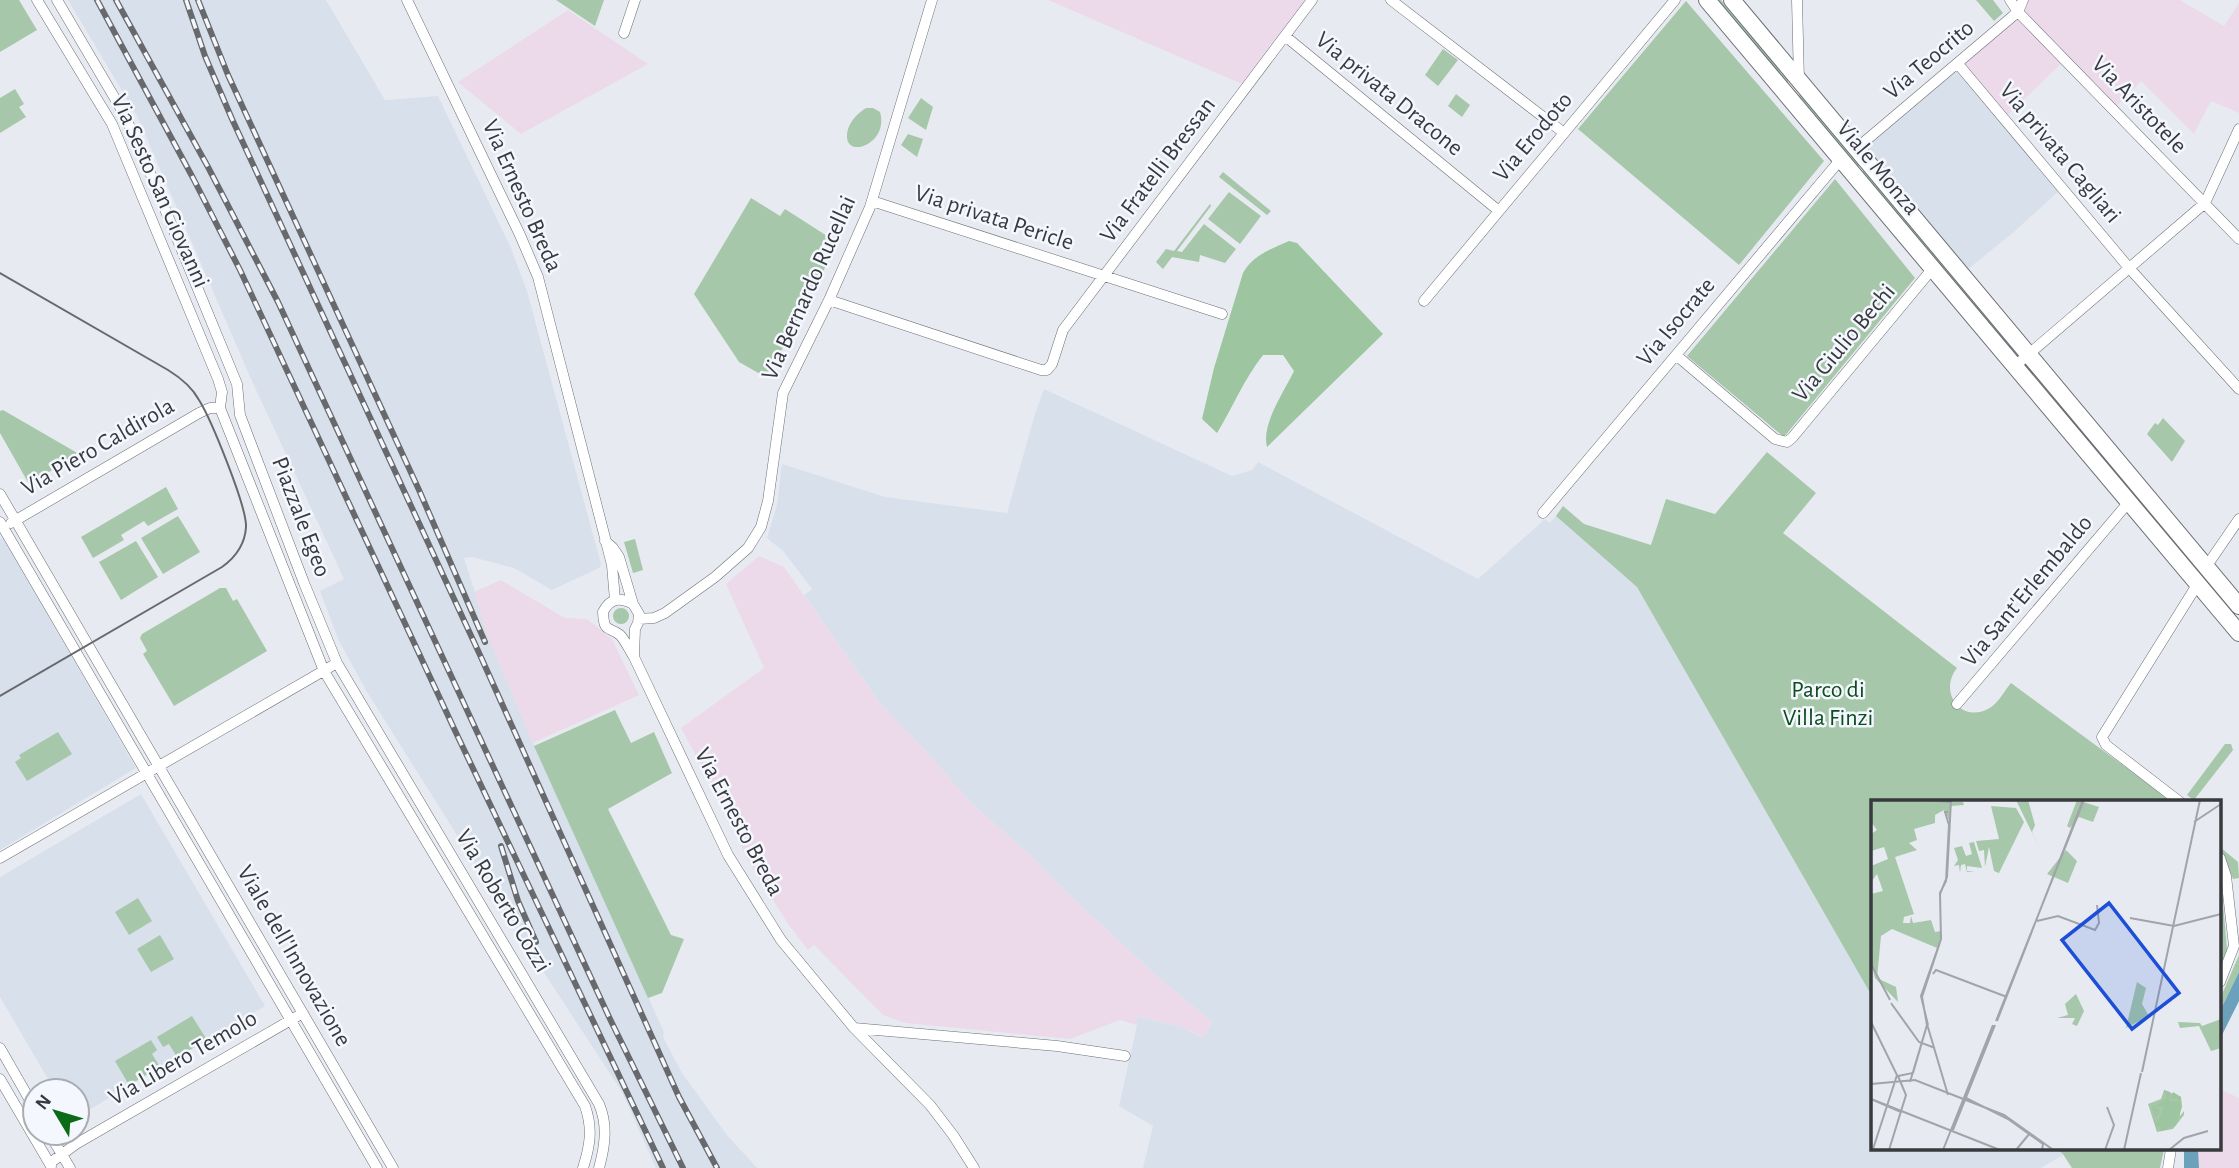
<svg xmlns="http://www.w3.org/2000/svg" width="2239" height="1168" viewBox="0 0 2239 1168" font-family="'Alegreya Sans',sans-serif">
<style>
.built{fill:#d8e0ec}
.industrial{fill:#ecdaeb}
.green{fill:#a6c7a9}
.forest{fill:#9cc5a0}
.water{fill:#6ba1ba}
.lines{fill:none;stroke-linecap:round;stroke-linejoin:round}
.minor-casing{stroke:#6b6f74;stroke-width:11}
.primary-casing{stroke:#6b6f74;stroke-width:18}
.minor{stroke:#fff;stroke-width:10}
.primary{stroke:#fff;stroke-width:16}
.tram{stroke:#67696c;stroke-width:2}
.rail-casing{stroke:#67696c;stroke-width:6}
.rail{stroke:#f4f8fe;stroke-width:3.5;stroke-dasharray:10;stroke-linecap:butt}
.labels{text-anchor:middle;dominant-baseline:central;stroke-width:5;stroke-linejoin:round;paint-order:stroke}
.street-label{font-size:24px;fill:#393a3d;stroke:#f4f8fe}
.park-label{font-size:24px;fill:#0d4c1d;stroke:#f4f8fe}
.inset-road{fill:none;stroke:#a1a4a9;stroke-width:2}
.view{fill:#1d4ed8;fill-opacity:0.15;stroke:#1d4ed8;stroke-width:3.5}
.inset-edge{fill:none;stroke:#393a3d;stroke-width:3.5}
</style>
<rect width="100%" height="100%" fill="#e7ebf1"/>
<path class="built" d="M68,0h258l59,100 53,-4 73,152 16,43 74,273 -2,4 -47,22 -38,-22 -42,-11 -8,1 27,85 42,100 131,289 -1,5 19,36 45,62 30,33h-101l-34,-76 -98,-150 -157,-250 -28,-51 -19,-50 24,-12 -93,-200 -114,-263z
M1958,64l104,124 -47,43 -53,43 -105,-126z
M1044,389l188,87 20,-6 6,-8 220,117 67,-60 5,4 6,-7 81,71 236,411v151h291l-92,19 -9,-13 -22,13h-898l10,-42 -34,-20 18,-81v-9l44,11 22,10 9,-15 -52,-43 -91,-84 -38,-39 -59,-52 -48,-55 -42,-43 -78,-111 8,-6 -28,-37 -17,-14 10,-33 5,-41 103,33 122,16 28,-99z
M3,538l133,230 -136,82v-311z
M141,794l124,212 -188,111v-26h-22l-55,-94v-120z"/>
<path class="industrial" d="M1048,0h255l1,1 -62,83z
M2023,0h157l44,26 15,-23v110l-28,-12 -17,33 -53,-53 -27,28 -48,-50 -62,60 -46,-55z
M568,10l80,54 -127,70 -63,-52z
M759,556l25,11 98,139 42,43 48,55 59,52 38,39 91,84 52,43 -8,15 -23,-10 -44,-11v9l-17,-5 -50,19 -165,-16 -22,-8 -69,-70 -6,5 -20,-26 -40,-63 -23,-52 -44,-81 83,-60 -38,-84z
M501,580l64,38 22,1 25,20 27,56 -106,48 -46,-109 -13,-42z
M2220,1089l19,9v70h-41v-19h22z"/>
<path class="green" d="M0,0h19l18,30 -37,22z
M556,0h48l-9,26z
M1715,0h6l67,80v3z
M1976,0h17l10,13 -9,8z
M1686,1l138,160 -85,104 -161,-136z
M1443,49l15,11 -20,26 -13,-11z
M15,89l9,15 -5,3 7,10 -26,16v-35z
M1456,94l14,11 -8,12 -14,-11z
M1799,95h2l59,70 -3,3 -59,-72z
M921,98l12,9 -7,23 -18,-12z
M866,108h7l7,4c10,34 -41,50 -32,17 3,-9 10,-16 18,-21z
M908,134l15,5 -6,18 -16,-12z
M1864,170l148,176 -3,3 -148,-176z
M1223,172l48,39 -4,4 -48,-38z
M1835,179l80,99 -131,159 -97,-81z
M1229,192l32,24 -21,28 -32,-25z
M751,198l29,18 5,-7 53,34 -71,135 -28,-16 -45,-68z
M1210,204l1,2 -34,45 5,1 22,-28 32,25 -11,14 -25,-8 -1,7 -27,-5 -9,12 -7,-7 10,-13 8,2z
M2030,370h2l119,145 -122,-143z
M3,410l76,44 -50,30 -29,-51v-22z
M2163,418l22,23 -13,21 -25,-28 8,-11 3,2z
M1767,452l49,41 -33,40 174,135c-19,24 4,55 31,41 10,-5 16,-18 23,-26l162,119h-300v196l-236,-411 -81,-71 7,-10 21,18 67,21 15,-46 49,15z
M166,487l12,22 -30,17 -4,-5 -23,14 3,5 -31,18 -12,-21z
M178,516l22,36 -37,22 -22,-36z
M635,539l8,31 -10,3 -9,-31z
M136,541l22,36 -37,23 -22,-38z
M220,588h6l7,13 4,-2 30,52 -93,55 -31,-52 4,-3 -7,-13 2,-4z
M613 616a8 8 0 1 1 16 0a8 8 0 1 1-16 0Z
M615,710l16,33 23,-11 18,41 -64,36 63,126 13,4 -22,54 -14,5 -114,-252z
M58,732l14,22 -45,27 -12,-19 6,-4 -2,-3z
M2225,744h6l2,6 -39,50 -7,-5z
M2220,847l18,15 1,16 -6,1z
M2220,868l7,81 -7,19z
M138,898l14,23 -23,14 -14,-23z
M160,935l14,24 -23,13 -14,-23z
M2239,955v17l-19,39v-12z
M192,1016l15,24 -30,17 -8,-13 -6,3 -6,-10z
M151,1040l6,10 -5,4 8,13 -31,18 -14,-24z
M2057,1149h107l-4,19h-88l-9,-14z"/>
<path class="forest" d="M1289,241l8,2 86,91 -116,113c-6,-23 17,-55 27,-76l-11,-16h-20c-19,24 -30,52 -46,78l-15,-14 12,-51 29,-95c10,-18 28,-24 46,-32z"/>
<path class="water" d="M2239,972v29l-19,38v-28z
M2184,1149h14l1,19h-15z"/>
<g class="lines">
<g class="minor-casing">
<path id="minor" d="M37,0l75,124 106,255 4,13 -2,16
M57,0l63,107 19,39 98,238 3,31 64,168 33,80 262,441c9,21 6,42 0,64
M407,0l113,235 18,42 74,288 3,35
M1391,0l173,133
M1797,0l2,81
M2010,0l8,12 221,227
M624,33l11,-33
M1285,36l214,175
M1958,64l172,205 109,120
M1857,148l156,-132 5,-4 5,-12
M872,201l350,113
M829,300l212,70h6l5,-6 11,-34 249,-330
M1424,301l251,-301
M1676,355l99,84 12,3 5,-4 141,-170
M2015,366l190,-163 34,-74
M220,408l104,263 261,435c8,23 5,40 -2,62
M0,494l393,674
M1543,513l298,-354
M0,522l377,646
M11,523l188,-110 11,-5h10
M605,541l8,7 6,9 14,47 6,10 -1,9 -3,6 -1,26
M2206,567l33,-48
M633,604c-13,-7 -23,-6 -30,8 1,21 5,14 17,23 5,5 10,16 14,22l94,198 53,85 73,88 76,77 23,30 21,33
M639,619l15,-1 11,-5 50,-36 33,-29 13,-21 7,-26 15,-108 46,-93 41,-93 62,-207
M1957,704l171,-201
M2180,802l-74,-57 -4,-8 95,-152
M0,858l337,-195
M2220,858l6,18 8,70 -14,36
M854,1028l203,18 68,10
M0,1048l35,61
M0,1079l51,87
M49,1133l21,35
M50,1163l26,-19 227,-131
M2168,1168l3,-19"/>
</g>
<g class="primary-casing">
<path id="primary" d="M1707,0l532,633
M1732,0l507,606"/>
</g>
<use href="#minor" class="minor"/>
<use href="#primary" class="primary"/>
<path class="tram" d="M0,273l168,97c13,8 24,17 31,30 12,19 48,107 47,127 -1,17 -10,30 -24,40l-222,129"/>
<g class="rail-casing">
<path id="rail" d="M97,0l96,178 47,92 218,467 205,431
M116,0l92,167 70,135 332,717 73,149
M186,0l19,56 27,63 248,536 199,442 38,71
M198,0l30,75 191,415 66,152
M501,846l17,55 18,41"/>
</g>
<use href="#rail" class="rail"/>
</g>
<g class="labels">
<g class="street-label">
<text transform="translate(1929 60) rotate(-40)">Via Teocrito</text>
<text transform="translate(1389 94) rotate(39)">Via privata Dracone</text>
<text transform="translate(2139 105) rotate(46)">Via Aristotele</text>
<text transform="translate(1533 137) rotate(-50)">Via Erodoto</text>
<text transform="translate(2060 153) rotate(50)">Via privata Cagliari</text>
<text transform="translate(1878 168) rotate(50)">Viale Monza</text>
<text transform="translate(1158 170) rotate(-53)">Via Fratelli Bressan</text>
<text transform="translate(160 191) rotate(66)">Via Sesto San Giovanni</text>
<text transform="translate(522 196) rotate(66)">Via Ernesto Breda</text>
<text transform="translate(994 218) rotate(18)">Via privata Pericle</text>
<text transform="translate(809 288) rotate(-66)">Via Bernardo Rucellai</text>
<text transform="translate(1676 322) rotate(-50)">Via Isocrate</text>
<text transform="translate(1844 343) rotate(-50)">Via Giulio Bechi</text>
<text transform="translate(98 447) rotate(-30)">Via Piero Caldirola</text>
<text transform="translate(301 517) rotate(69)">Piazzale Egeo</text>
<text transform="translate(2027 591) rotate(-50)">Via Sant'Erlembaldo</text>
<text transform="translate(739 822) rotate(62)">Via Ernesto Breda</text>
<text transform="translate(503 901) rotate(59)">Via Roberto Cozzi</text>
<text transform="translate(294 956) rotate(60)">Viale dell'Innovazione</text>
<text transform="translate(183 1058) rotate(-30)">Via Libero Temolo</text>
</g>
<g class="park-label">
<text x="1828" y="690">Parco di<tspan x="1828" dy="28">Villa Finzi</tspan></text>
</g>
</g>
<g transform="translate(1871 800)">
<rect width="350" height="350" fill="#e7ebf1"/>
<path d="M1,0l91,2 1,3 -13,1 -1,16 -6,-12 -9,5v8l-21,6 3,11 -8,3 8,7 -22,7 19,57 -10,3 -1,6h7l1,-7 2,7 18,-3 4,12 6,-1 1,5 -5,12 -45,-19 -11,7 -4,42 19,9 2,15 -23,-24 -4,-16v-68l12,-3 -6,-17 -6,8v-16l17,-7 -4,-12 -13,4v-17l6,-4 -6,-8zM145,0h12l7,25 -3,7 10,21zM206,0l22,7 -6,15 -14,-5 -9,11 -3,-2zM120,6l25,2 8,14 -25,51 -5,-2 -5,-24 -4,20 -1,-17 -5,1 -3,-10 23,-2zM103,42l8,26 -15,-2v5h8l-8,1 -2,-8 -4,1 -1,8 -1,-8 -5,1 4,-6 -4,-12 8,-2 4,10 6,-2 -3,-11zM195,50l11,11 -9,22 -21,-9zM266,182l9,6 -4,16 7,12 -23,12zM205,194l8,17 -7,15 -5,-2 3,-6h-18l11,-3 -3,-11zM350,219v29l-10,3 -12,-25 -19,2 -2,-6 22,1 2,3zM293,290l17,7 -1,19 4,-5v4l-11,14 -16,3 -9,-28 13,-5z" fill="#a6c7a9"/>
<path d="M293,290l6,2 -1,9 7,1 5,-3h-10l2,-7 8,5 1,10 -6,18 -15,6 -2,-6 -2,6 -4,-13 3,4 4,-4 4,-11h-10l6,4 -5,6 -3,-9 15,-10z" fill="#9cc5a0"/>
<path class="inset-road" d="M53,0l27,2M323,22l27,-18M259,118l44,8 47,-12M166,121l21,-5 37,14 4,-7 -2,-18M0,164l19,36M62,174l3,-4 71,27M20,203l28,39 16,6M125,221l88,-221M126,221l86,-221M0,222l26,53 -24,74M56,224l21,71M57,225l-7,-29 20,-57 -1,-45 7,-17 4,-77M271,272l58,-272M39,282l17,-57M0,284l44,-4 89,35 48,34M93,297l44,22 35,25 -1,6M0,299l129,51M0,299l30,13M82,330l42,-105M18,350l17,-55 -8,-19 15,-3 14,-48 -5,-28 19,-58 -1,-46 6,-12 3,-56 -4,-13h3M72,350l50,-125M145,350l14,-17M234,350l9,-25 -7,-18M253,350l17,-77M298,350l15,-12 24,-7"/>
<path class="view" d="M238,103l70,90 -47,36 -70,-89z"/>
<rect width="350" height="350" class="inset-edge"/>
</g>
<g transform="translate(56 1112) rotate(308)"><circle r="33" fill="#f4f8fe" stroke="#a9acb1" stroke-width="2"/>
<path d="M0-5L12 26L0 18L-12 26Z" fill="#0c6b17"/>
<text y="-10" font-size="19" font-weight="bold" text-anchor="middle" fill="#393a3d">N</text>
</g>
</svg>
